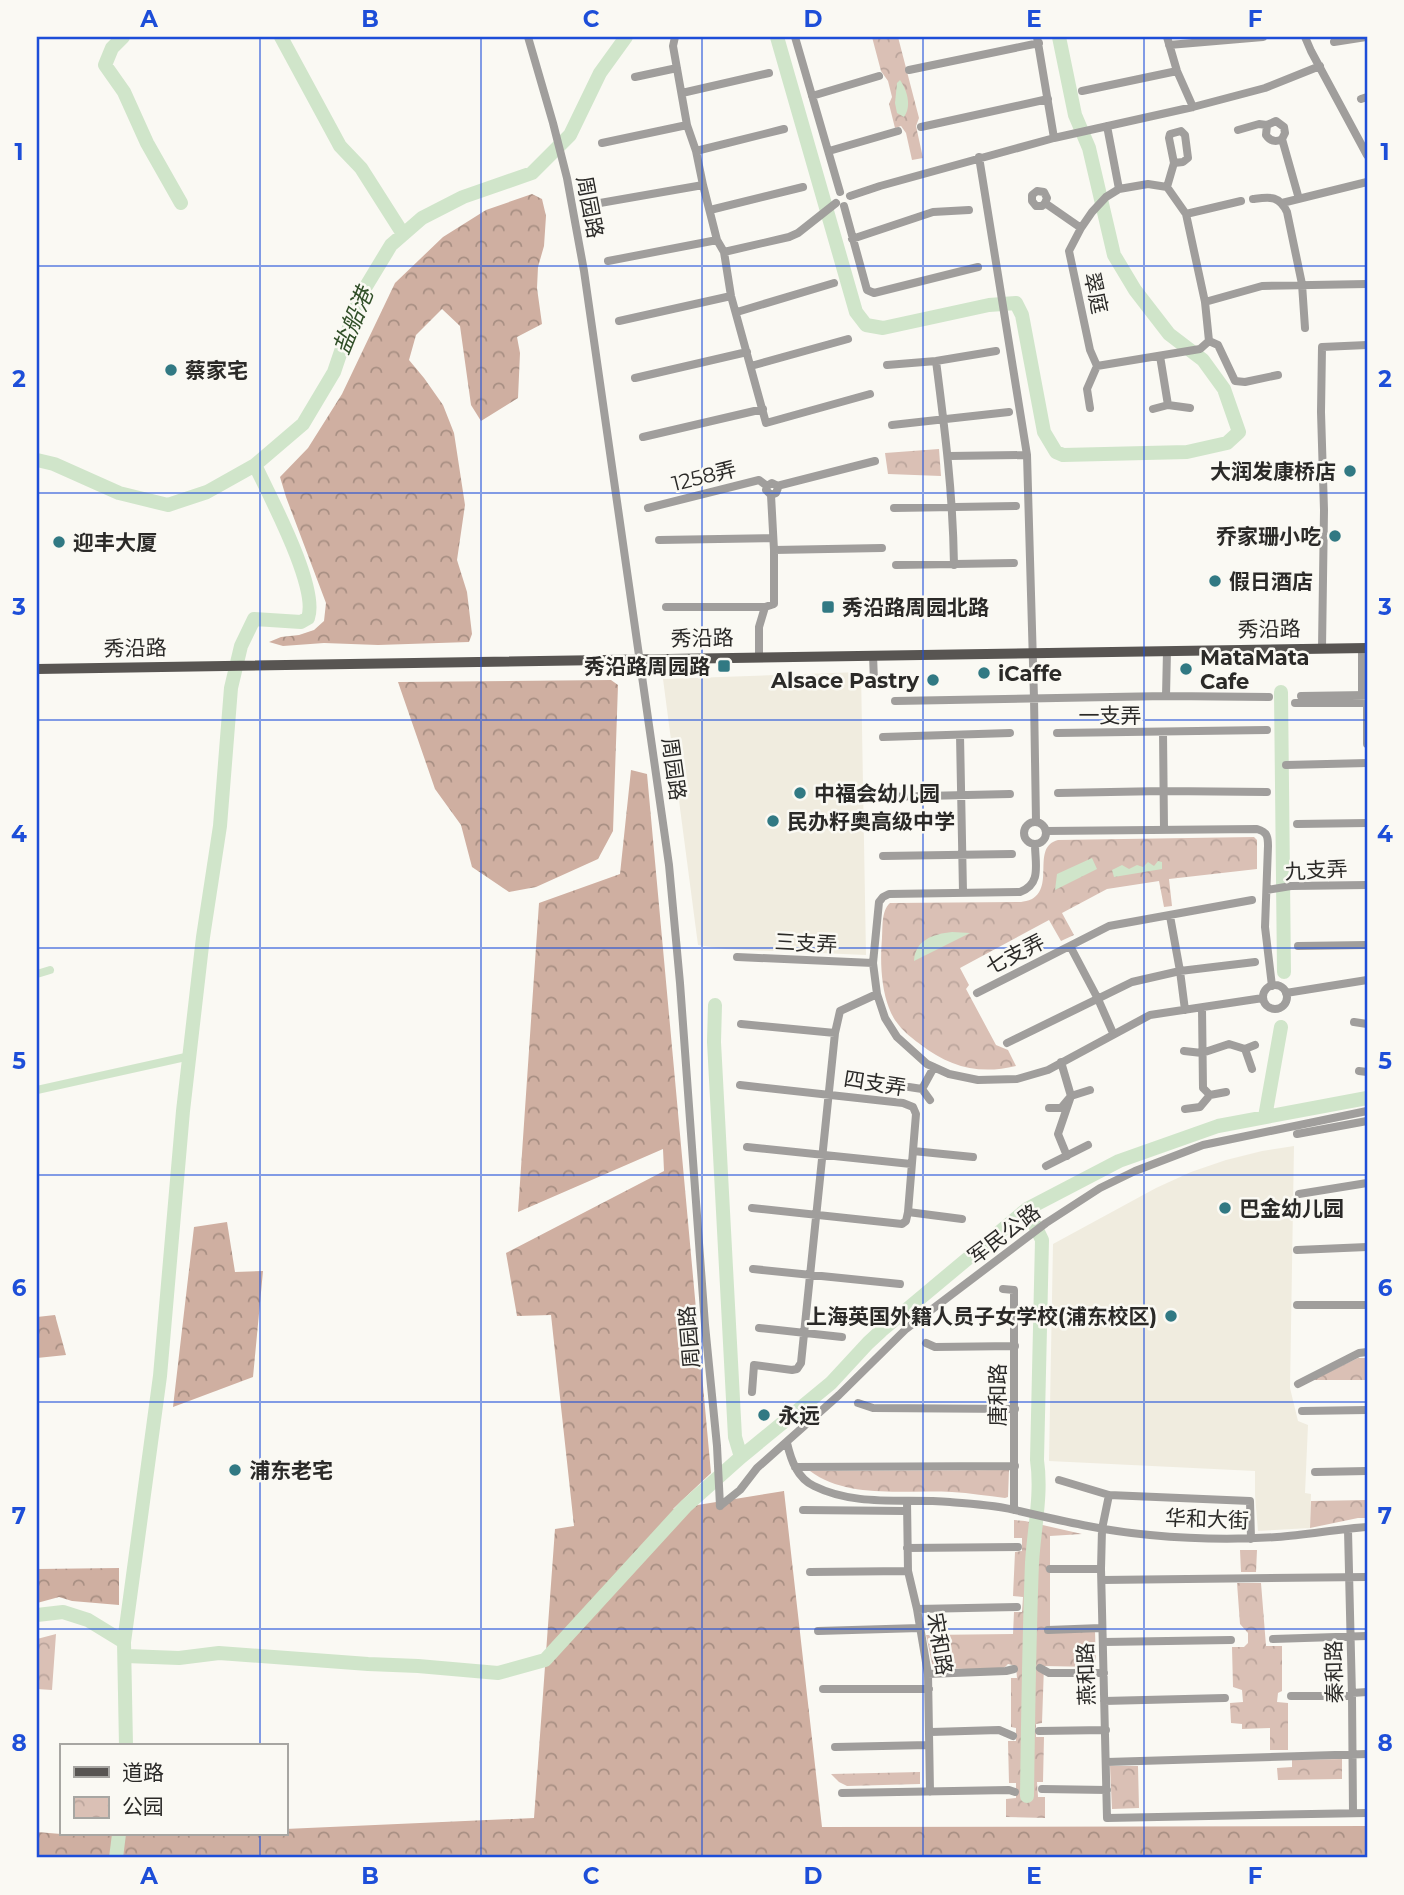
<svg xmlns="http://www.w3.org/2000/svg" width="1404" height="1895" viewBox="0 0 1404 1895" font-family="Montserrat,'Noto Sans SC',sans-serif">
<style>
.built{fill:#f0ecdf}
.forest{fill:url(#forest-crowns)}
.park{fill:url(#park-crowns)}
.water{fill:#d0e5ca}
.lines{fill:none;stroke-linecap:round;stroke-linejoin:round}
.canal{stroke:#d0e5ca;stroke-width:8}
.river{stroke:#d0e5ca;stroke-width:14}
.minor{stroke:#a09e9c;stroke-width:8}
.major{stroke:#585552;stroke-width:10}
.grid{fill:none;stroke:#1d4ed8;stroke-width:2;stroke-opacity:0.55}
.poi-dot{fill:#317983;stroke:#faf9f3;stroke-width:2.5}
.labels{text-anchor:middle;dominant-baseline:central;stroke-width:5;stroke-linejoin:round;paint-order:stroke}
.street-label{font-size:21px;fill:#2b2a28;stroke:#faf9f3}
.poi-label{font-size:21px;font-weight:bold;fill:#2b2a28;stroke:#faf9f3;text-anchor:start}
.water-label{font-size:23px;font-style:italic;fill:#314f28;stroke:#faf9f3}
.neatline{fill:none;stroke:#1d4ed8;stroke-width:2.5}
.grid-label{font-size:23px;text-anchor:middle;font-weight:bold;fill:#1d4ed8}
</style>
<defs>
<pattern id="forest-crowns" width="20" height="18" patternUnits="userSpaceOnUse" patternTransform="scale(1.75)"><rect width="20" height="18" fill="#cfafa1"/><path d="M2 6a3 3 0 1 1 6 0M12 15a3 3 0 1 1 6 0" fill="none" stroke="#a88f83"/></pattern>
<pattern id="park-crowns" width="20" height="18" patternUnits="userSpaceOnUse" patternTransform="scale(1.75)"><rect width="20" height="18" fill="#dac0b5"/><path d="M2 6a3 3 0 1 1 6 0M12 15a3 3 0 1 1 6 0" fill="none" stroke="#bba59c"/></pattern>
</defs>
<rect width="100%" height="100%" fill="#faf9f3"/>
<path class="built" d="M861,672l5,283 -141,-6 -27,-4 -35,-266z
M1294,1146l-4,242 8,33 10,4 -3,68 6,1 -1,34 -52,3 -3,-36v-24l-206,-10 4,-217 103,-56 35,-16 35,-12 36,-9z"/>
<path class="forest" d="M532,194l10,5 4,17 -2,30 -6,21 -1,21 5,36 -25,13 3,16 -2,45 -37,23 -10,-16 -11,-79 -18,-17 -26,26 -7,25 15,18 19,27 11,28 11,72 -8,55 10,32 5,42 -3,8 -91,3 -54,-2 -41,3 -14,-4 12,-5 18,-2 15,-5 10,-9 2,-18 -40,-106 -6,-20 28,-29 34,-54 53,-111 48,-46 43,-27z
M611,680l7,5 -5,146 -15,28 -62,28 -27,5 -37,-25 -11,-42 -26,-36 -37,-107z
M631,770l16,4 64,699 -38,36 111,-18 38,336 545,-1v32h-1330v-26l24,2h224v-5l249,-11 21,-289 19,-3 -23,-211 -34,1 -11,-63 158,-82 -1,-22 -145,63 21,-309 81,-29z
M227,1222l8,50 28,-1 -10,106 -80,30 21,-180z
M55,1315l11,40 -29,3v-41z
M119,1568v37l-47,-4 -13,-4 -22,6v-34z"/>
<path class="park" d="M872,37h26l21,81 -3,8 7,32 -11,2 -6,-27 -5,-7 -6,2 -6,-24 3,-7 -4,-16 -7,-10z
M939,449l2,27 -53,-2 -3,-21z
M1254,837l3,3v29l-88,10 3,27 -8,1 -5,-26 -52,8 -45,24 12,22 -13,6 -12,-21 -89,48 9,17 -3,4 30,56 12,5 8,16c-37,9 -67,1 -96,-22 -13,-9 -26,-21 -31,-36 -8,-21 -9,-48 -7,-70 1,-11 -1,-27 8,-35l131,-1c3,-1 7,-1 11,-3 23,-13 -1,-52 26,-59z
M1358,1358h9v22h-55z
M1009,1470l-1,27 -3,1c-17,-2 -35,-5 -53,-6 -46,-3 -103,8 -142,-21z
M1367,1500v18h-9l-48,10 1,-27z
M1014,1520l11,1 57,13 -32,2v97l45,-2 1,36 -52,-1 -2,57 -6,1v13h8l-1,45h-6l1,15h7v21l-39,-1v-18l10,-1v-15h-7l-1,-42h8v-13l-5,-1v-49h6l-1,-12 -8,-2 -6,6 -69,-2 -7,-33 87,-1 1,-22h8l1,-15 -10,-1 2,-44 7,-1v-13h-8z
M1240,1550h17l-1,22h-15z
M1237,1583h24l5,63h16v45l-4,2 -1,9 11,1v47h-18v-22l-28,1v-5l-11,-1 -1,-20 13,-1 -1,-12 -9,-3 -1,-40h12l4,-4v-10l-8,-9z
M56,1634l-4,56 -15,-1v-50z
M1342,1759v20l-64,1 -1,-12 15,-1v-7z
M1110,1766h28l1,42 -27,1z
M920,1772v12l-73,2 -8,-4 -8,-8z"/>
<path class="water" d="M900,80c7,10 12,26 4,37l-7,-4 -2,-10 2,-20z
M1092,858l5,11 -42,21 2,-16z
M1158,861l4,1v7l-48,8 -2,-7 10,-5 7,4 8,-4 6,2 5,-5 6,4z
M952,932l18,1 -56,28c1,-21 19,-27 38,-29z"/>
<g class="lines">
<path class="canal" d="M37,974l13,-4
M37,1090l153,-34"/>
<path class="river" d="M123,37l-11,11 -7,17 19,27 23,51 34,60
M281,37l59,109 21,22 42,66
M777,37l79,275 10,13 17,3 106,-23 27,-2 6,12 22,117 12,20 7,3 124,-3 40,-9 12,-11 -15,-43 -21,-29 -34,-26 -34,-44 -21,-35 -25,-107 -14,-33 -16,-78
M37,460l17,4 65,29 49,12 39,-13 48,-27 48,-41 31,-52 25,-74 32,-53 31,-27 41,-21 69,-24 38,-38 30,-62 26,-36
M1281,692l3,280
M715,1005l-1,37 21,395 6,20
M1265,1117l16,-90
M1027,1209l15,31 -5,220c5,34 -3,69 -5,103 -3,78 -4,155 -5,233
M37,1615l26,-3 25,8 36,22
M126,1656l53,2 40,-5 149,11 50,2 80,7 47,-13 141,-154 55,-49 90,-74 37,-40 13,-12 146,-122 92,-48 99,-35 149,-28
M126,1746l-2,-104 36,-266 23,-265 20,-174 17,-111 11,-138 10,-42 13,-27 47,3 7,-4c11,-30 -38,-121 -53,-153
M116,1858l3,-24"/>
<path class="minor" d="M528,37l25,86 14,55 17,93 85,594 11,118 25,342 12,121 3,60
M675,37l-2,9 14,79 9,26 7,34 14,55 7,12 7,44 35,127 104,-29
M795,37l45,155
M1037,37l17,101
M1167,37l10,34 16,36
M1305,37l6,14 56,104
M1334,42l32,-5
M1169,45l94,-8
M909,70l130,-27
M635,77l42,-9
M1082,91l95,-20
M682,93l87,-20
M812,96l67,-20
M1361,99l6,-2
M1107,126l12,63 -13,8 -14,15 -11,16 -12,23 21,99 7,16 103,-17 9,-8 -4,-39 -19,-88 -19,-27 -19,-3 -29,5
M921,127l127,-28
M1238,130l21,-6 8,1
M1282,139c-6,4 -12,2 -16,-4l1,-10 9,-4 8,6 1,6 -3,6 17,60
M602,143l85,-18
M696,151l88,-22
M829,151l69,-20
M979,157l48,298 7,243 2,123
M1167,187l7,-24 9,-1 5,-4 -3,-23 -4,-4 -11,3 -1,4 5,25
M850,196l30,-10 174,-48 139,-31 72,-19 55,-22
M1253,199c17,-2 26,-4 34,13l15,72 3,44
M600,203l103,-18
M1045,203l2,-5 -3,-6 -7,-1 -5,4v6l4,5h6l3,-3 36,25
M1282,203l85,-21
M844,206l23,84 7,3 104,-26
M710,210l93,-23
M1186,214l55,-13
M852,239l81,-27 36,-2
M724,252l65,-15 9,-4 38,-30
M608,261l109,-21
M1205,302l57,-16 105,-2
M737,312l97,-29
M619,321l112,-25
M1209,341l9,4 17,36 10,1 33,-7
M1160,356l8,49 22,3
M936,361c9,70 17,133 18,204
M887,365l49,-4 60,-10
M751,366l97,-27
M635,378l112,-26
M1090,408l-3,-19 10,-23
M1153,409l15,-4
M892,425l117,-13
M643,437l120,-28
M949,456l78,-1
M777,486l98,-25
M648,508l111,-28 8,6
M894,508l122,-2
M659,540l113,-2
M774,550l108,-2
M896,565l118,-2
M666,607h99
M1322,648l2,-138 -3,-98 1,-65 45,-2
M1362,648v47
M873,655l1,26
M759,656v-29l6,-20 9,-3v-54l-3,-55 -5,-5 1,-4 5,-3 4,2 2,3 -2,5 -5,2
M1166,696l1,-45
M1301,696l66,-1
M895,701l271,-5 103,1
M1295,703h72
M1367,703v41
M1163,732l1,97
M1057,733l210,-3
M960,735l3,157
M883,737l127,-4
M1286,765l81,-2
M1058,793l105,-2 104,1
M881,797l129,-3
M1024 833a11 11 0 1 1 22 0a11 11 0 1 1-22 0Z
M1297,824l70,-1
M1046,831l211,-2c10,3 11,7 11,17l-3,81 7,59
M1035,844c0,20 7,40 -15,48l-131,2 -6,3 -4,5 -6,61 4,31 8,24 12,19 30,27 22,10 29,6 39,-1 31,-9 102,-55 113,-17
M883,856l129,-2
M1267,890l24,-4 76,-1
M1170,916l10,55 5,39
M1070,946l28,53 15,34
M1298,946l69,-1
M737,957l136,6
M1263 997a12 12 0 1 1 24 0a12 12 0 1 1-24 0Z
M977,993l132,-67 143,-26
M1286,993l81,-13
M1202,1008l1,80 7,7
M1354,1022l13,2
M741,1024l94,9
M1007,1043l125,-61 48,-11 75,-9
M1245,1049l7,20
M1184,1051l18,2 27,-9 16,5 10,-4
M1061,1062l10,34 -13,38 9,22
M1359,1071l8,1
M740,1085l163,18 10,4 3,7 -8,98 -2,9 -4,3 -150,-16
M909,1087l13,2 8,11
M922,1089l12,-22
M1049,1108h12l10,-12 19,-6
M1185,1109l15,-2 10,-12 16,-3
M1297,1134l70,-13
M747,1147l164,17
M913,1151l60,6
M1046,1166l42,-21
M1299,1194l68,-11
M908,1212l54,7
M1297,1250l70,-3
M753,1269l147,15
M1003,1289l11,1v220
M1297,1305h70
M759,1328l83,9
M926,1343l9,4 80,-1
M1298,1384l61,-31 8,-1
M752,1392l2,-27 38,5 5,-1 4,-6 34,-330 5,-22 37,-17
M858,1403l15,5 142,1
M1302,1411l65,-1
M787,1443c4,17 10,35 27,43 42,21 91,12 136,16 23,2 47,3 69,9 43,10 86,20 131,24 42,4 85,5 127,2 30,-2 60,-8 90,-10
M795,1467l220,-1
M1315,1472l52,-1
M1059,1480l50,15 141,6 1,38
M1109,1495l-7,34 -1,40 6,249 260,-5
M907,1501l1,70 9,38 11,65 2,118
M720,1506l20,-16 17,-22 82,-73 67,-66 140,-106 54,-35 35,-17 68,-26 164,-34
M803,1510l102,1
M1348,1530l4,166 1,117
M907,1548l111,-1
M1050,1569h51
M810,1572l98,-1
M1102,1580l265,-3
M917,1609l100,-2
M1048,1630l53,-2
M818,1631l102,-3
M1273,1639l94,-3
M1104,1642l127,-2
M1040,1668l9,5h55
M928,1674l78,-3 8,-2
M823,1689h106
M1352,1693l15,-1
M1291,1696h61
M1104,1701l121,-3
M1039,1731l67,-1
M931,1732l68,-2 14,6
M835,1747l94,-2
M1107,1762l260,-8
M1042,1789l65,1
M842,1793l167,-3 6,2"/>
<path class="major" d="M37,669l1330,-21"/>
</g>
<path class="grid" d="M260,37v1709M481,37v1821M702,37v1821M923,37v1821M1144,37v1821M37,266h1330M37,493h1330M37,720h1330M37,948h1330M37,1175h1330M37,1402h1330M37,1629h1330M260,1834v24"/>
<g class="poi-dot">
<circle cx="171" cy="370" r="7"/>
<circle cx="1350" cy="471" r="7"/>
<circle cx="1335" cy="536" r="7"/>
<circle cx="59" cy="542" r="7"/>
<circle cx="1215" cy="581" r="7"/>
<rect x="821" y="600" width="14" height="14" rx="3.5"/>
<rect x="717" y="659" width="14" height="14" rx="3.5"/>
<circle cx="1186" cy="669" r="7"/>
<circle cx="984" cy="673" r="7"/>
<circle cx="933" cy="680" r="7"/>
<circle cx="800" cy="793" r="7"/>
<circle cx="773" cy="821" r="7"/>
<circle cx="1225" cy="1208" r="7"/>
<circle cx="1171" cy="1316" r="7"/>
<circle cx="764" cy="1415" r="7"/>
<circle cx="235" cy="1470" r="7"/>
</g>
<g class="labels">
<g class="street-label">
<text transform="translate(590 207) rotate(79)">周园路</text>
<text transform="translate(1096 293) rotate(78)">翠庭</text>
<text transform="translate(704 476) rotate(-14)">1258弄</text>
<text transform="translate(1269 629) rotate(-1)">秀沿路</text>
<text transform="translate(702 638) rotate(-1)">秀沿路</text>
<text transform="translate(135 648) rotate(-1)">秀沿路</text>
<text x="1110" y="715">一支弄</text>
<text transform="translate(674 769) rotate(82)">周园路</text>
<text transform="translate(1316 870) rotate(-3)">九支弄</text>
<text transform="translate(806 943) rotate(3)">三支弄</text>
<text transform="translate(1015 954) rotate(-27)">七支弄</text>
<text transform="translate(875 1083) rotate(9)">四支弄</text>
<text transform="translate(1004 1234) rotate(-37)">军民公路</text>
<text transform="translate(689 1337) rotate(-95)">周园路</text>
<text transform="translate(997 1395) rotate(-90)">唐和路</text>
<text transform="translate(1207 1519) rotate(2)">华和大街</text>
<text transform="translate(940 1644) rotate(81)">宋和路</text>
<text transform="translate(1334 1672) rotate(-91)">秦和路</text>
<text transform="translate(1086 1674) rotate(-92)">燕和路</text>
</g>
<g class="poi-label">
<text x="185" y="370">蔡家宅</text>
<text x="1336" y="471" text-anchor="end">大润发康桥店</text>
<text x="1321" y="536" text-anchor="end">乔家珊小吃</text>
<text x="73" y="542">迎丰大厦</text>
<text x="1229" y="581">假日酒店</text>
<text x="842" y="607">秀沿路周园北路</text>
<text x="1200" y="657">MataMata<tspan x="1200" dy="24">Cafe</tspan></text>
<text x="710" y="666" text-anchor="end">秀沿路周园路</text>
<text x="998" y="673">iCaffe</text>
<text x="919" y="680" text-anchor="end">Alsace Pastry</text>
<text x="814" y="793">中福会幼儿园</text>
<text x="787" y="821">民办籽奥高级中学</text>
<text x="1239" y="1208">巴金幼儿园</text>
<text x="1157" y="1316" text-anchor="end">上海英国外籍人员子女学校(浦东校区)</text>
<text x="778" y="1415">永远</text>
<text x="249" y="1470">浦东老宅</text>
</g>
<g class="water-label">
<text transform="translate(353 321) rotate(-68)">盐船港</text>
</g>
</g>
<rect width="1404" height="1895" fill="none" stroke="#faf9f3" stroke-width="77"/>
<rect x="60" y="1744" width="228" height="91" fill="#faf9f3" stroke="#a7a6a2" stroke-width="2"/>
<rect x="74" y="1767" width="35" height="10" fill="#585552" stroke="#a7a6a2" stroke-width="2"/>
<text x="122" y="1780" font-size="21" fill="#2b2a28">道路</text>
<rect x="74" y="1797" width="35" height="21" fill="url(#park-crowns)" stroke="#a7a6a2" stroke-width="2"/>
<text x="122" y="1814" font-size="21" fill="#2b2a28">公园</text>
<rect x="38" y="38" width="1328" height="1818" class="neatline"/>
<g class="grid-label">
<text x="149" y="27">A</text>
<text x="370" y="27">B</text>
<text x="591" y="27">C</text>
<text x="813" y="27">D</text>
<text x="1034" y="27">E</text>
<text x="1255" y="27">F</text>
<text x="19" y="160">1</text>
<text x="1385" y="160">1</text>
<text x="19" y="387">2</text>
<text x="1385" y="387">2</text>
<text x="19" y="615">3</text>
<text x="1385" y="615">3</text>
<text x="19" y="842">4</text>
<text x="1385" y="842">4</text>
<text x="19" y="1069">5</text>
<text x="1385" y="1069">5</text>
<text x="19" y="1296">6</text>
<text x="1385" y="1296">6</text>
<text x="19" y="1524">7</text>
<text x="1385" y="1524">7</text>
<text x="19" y="1751">8</text>
<text x="1385" y="1751">8</text>
<text x="149" y="1884">A</text>
<text x="370" y="1884">B</text>
<text x="591" y="1884">C</text>
<text x="813" y="1884">D</text>
<text x="1034" y="1884">E</text>
<text x="1255" y="1884">F</text>
</g>
</svg>
